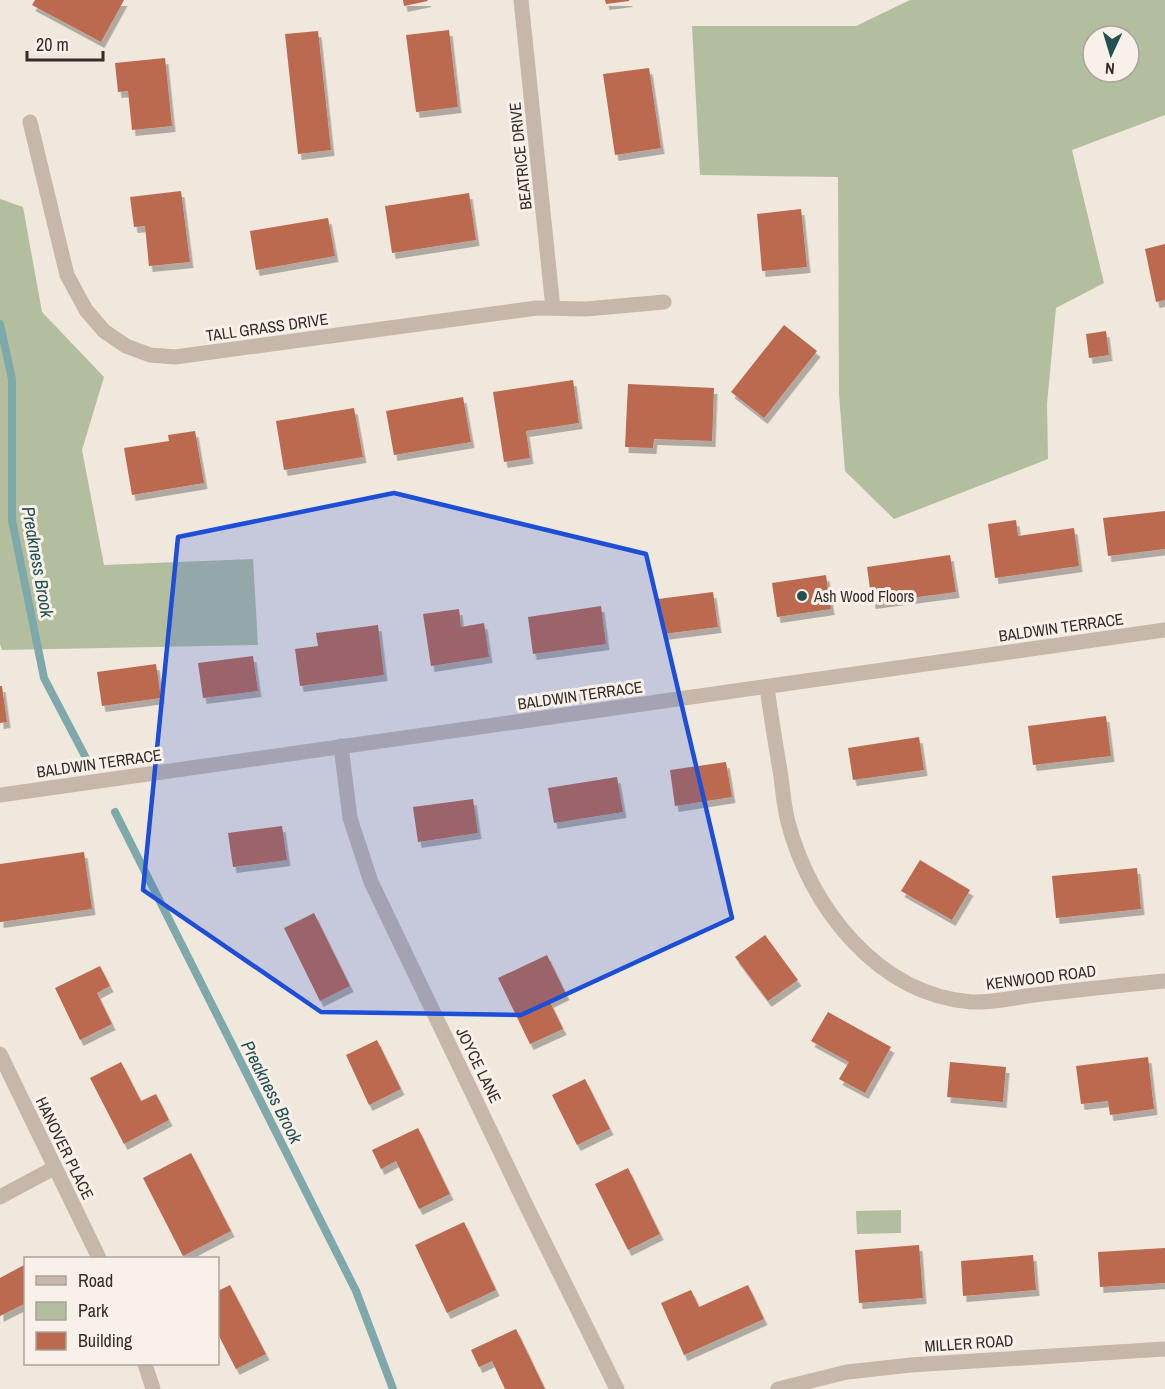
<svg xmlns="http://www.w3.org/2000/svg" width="1165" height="1389" viewBox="0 0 1165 1389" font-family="'Archivo Narrow',sans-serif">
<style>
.green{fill:#b3be9e;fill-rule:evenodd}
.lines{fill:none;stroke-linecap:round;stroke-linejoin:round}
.stream{stroke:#7ea9aa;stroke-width:8}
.building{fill:#bb694f;filter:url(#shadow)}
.minor{stroke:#c7b7aa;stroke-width:15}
.marked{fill:#1d4ed8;fill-opacity:0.2;stroke:#1d4ed8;stroke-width:4.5;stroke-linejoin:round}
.poi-dot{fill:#225053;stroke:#f8f1e9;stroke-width:2}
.labels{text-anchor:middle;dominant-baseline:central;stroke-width:6;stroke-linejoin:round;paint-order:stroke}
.street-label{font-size:16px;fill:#352c29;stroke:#f8f1e9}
.poi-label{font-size:16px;fill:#352c29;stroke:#f8f1e9;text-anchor:start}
.water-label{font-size:18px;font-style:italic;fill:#225053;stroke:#f8f1e9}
</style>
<defs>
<filter id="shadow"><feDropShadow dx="3.5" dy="6" stdDeviation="0" flood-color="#0004"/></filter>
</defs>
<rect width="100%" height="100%" fill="#f0e7dd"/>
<path class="green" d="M910,0h255v115l-93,35 32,133 -48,25 -9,96 1,55 -154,60 -49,-48 -6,-77 -1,-217 -138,-2 -8,-149h164zM1093,36h36v36h-36z
M0,199l23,8 19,105 62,65 -22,73 22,115 149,-6 5,86 -256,5 -2,-6z
M901,1210v23l-44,1 -1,-23z"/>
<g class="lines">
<path class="stream" d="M0,324l12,55v141l32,158 42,80
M115,812l241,479 37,98"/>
</g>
<path class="building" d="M35,0h89l-23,42 -69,-37z
M403,0h24l1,1 -24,5z
M605,0h24v1l-23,3z
M449,30l9,77 -42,5 -10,-77z
M318,31l13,119 -33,4 -13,-120z
M165,58l7,68 -40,4 -4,-39 -10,1 -3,-29z
M649,68l12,80 -46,7 -12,-81z
M181,191l9,71 -41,4 -4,-40 -11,1 -4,-30z
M469,193l7,47 -84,13 -7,-47z
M801,209l6,58 -45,4 -5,-57z
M328,218l7,38 -79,14 -6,-39z
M1165,244v56l-9,2 -11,-53z
M784,325l33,26 -53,67 -33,-26z
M1106,331l3,24 -20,3 -3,-24z
M573,380l6,43 -53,8 4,27 -26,4 -11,-70z
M628,384l86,4 -2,53 -58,-2 -1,9 -28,-1z
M463,397l8,45 -77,13 -8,-44z
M354,408l9,49 -79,13 -8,-49z
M195,431l9,52 -72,12 -8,-47 45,-7 -1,-6z
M1165,511v38l-57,7 -5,-38z
M1016,520l2,16 56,-8 5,38 -84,12 -7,-54z
M950,555l6,37 -84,11 -5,-36z
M826,575l5,34 -54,8 -5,-34z
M713,592l5,35 -55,7 -5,-35z
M601,606l5,38 -73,10 -5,-37z
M459,609l2,18 23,-4 5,34 -58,9 -8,-52z
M378,625l6,50 -84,11 -5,-37 23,-3 -2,-13z
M253,656l5,35 -55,7 -5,-35z
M156,664l5,34 -59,8 -5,-34z
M0,686h2l5,36 -7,1z
M1106,716l5,40 -78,9 -5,-39z
M919,737l5,33 -71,10 -5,-32z
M726,762l6,35 -57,9 -5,-36z
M617,777l6,35 -69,11 -6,-35z
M473,799l5,34 -60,9 -5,-35z
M282,826l5,34 -54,7 -5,-34z
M84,852l8,57 -92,13v-58z
M920,860l50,30 -18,30 -51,-29z
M1137,868l4,41 -85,9 -4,-42z
M314,913l36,73 -30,15 -36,-73z
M765,935l33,45 -30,21 -33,-44z
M547,955l19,39 -16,8 13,27 -33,15 -32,-66z
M100,966l10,20 -13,7 15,31 -32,16 -25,-52z
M828,1012l63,35 -26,46 -26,-14 10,-17 -38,-21z
M377,1040l24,49 -32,16 -23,-50z
M1148,1057l6,52 -44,6 -2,-14 -27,3 -5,-38z
M121,1062l20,39 15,-7 13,26 -45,24 -34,-66z
M950,1062l56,5 -3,35 -56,-5z
M585,1079l25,50 -33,16 -25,-50z
M418,1128l32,66 -31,15 -23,-48 -15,8 -9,-19z
M191,1153l40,78 -48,25 -40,-78z
M628,1168l32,66 -32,16 -33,-66z
M464,1222l32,68 -49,23 -32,-68z
M919,1245l4,53 -64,5 -4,-53z
M1165,1248v35l-65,4 -2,-35z
M1033,1255l3,35 -73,6 -2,-35z
M26,1264v39l-26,13v-38z
M230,1285l36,69 -30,15 -18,-35v-43z
M748,1285l16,34 -80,36 -23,-52 30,-13 8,17z
M516,1329l29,60h-40l-13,-28 -13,6 -8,-17z"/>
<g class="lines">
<path class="minor" d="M521,0l32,308
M30,122l37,153 19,35 18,21 22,15 24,9 25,2 362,-49 49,1 78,-7
M767,687c4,30 9,60 14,90 2,15 3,30 7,45 22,85 89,172 183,180 21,1 41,-4 63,-7 44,-5 87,-10 131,-14
M341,746l9,72 21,64 154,321 92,186
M0,795l1165,-165
M0,1054l99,204
M0,1197l54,-29
M145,1364l8,25
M778,1389l69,-17 64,-7 254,-16"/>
</g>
<path class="marked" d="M394,493l252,61 86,364 -211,97 -200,-3 -178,-122 35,-353z"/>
<circle class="poi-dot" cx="802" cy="596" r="6"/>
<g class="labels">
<g class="street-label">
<text transform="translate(520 156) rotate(-96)">BEATRICE DRIVE</text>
<text transform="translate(267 327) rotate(-8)">TALL GRASS DRIVE</text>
<text transform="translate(1061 627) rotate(-8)">BALDWIN TERRACE</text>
<text transform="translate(580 695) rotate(-8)">BALDWIN TERRACE</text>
<text transform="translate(99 763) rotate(-8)">BALDWIN TERRACE</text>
<text transform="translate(1041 977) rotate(-7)">KENWOOD ROAD</text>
<text transform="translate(479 1065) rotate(64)">JOYCE LANE</text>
<text transform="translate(65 1148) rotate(64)">HANOVER PLACE</text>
<text transform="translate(969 1343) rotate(-4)">MILLER ROAD</text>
</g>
<g class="poi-label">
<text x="814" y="596">Ash Wood Floors</text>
</g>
<g class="water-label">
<text transform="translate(38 562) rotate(80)">Preakness Brook</text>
<text transform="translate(272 1092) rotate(63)">Preakness Brook</text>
</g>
</g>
<rect x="24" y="1257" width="195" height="108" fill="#f8f1e9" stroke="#aaa29c" stroke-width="1.5"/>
<rect x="36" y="1276" width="30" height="9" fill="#c7b7aa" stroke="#aaa29c" stroke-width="1.5"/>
<text x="78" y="1287" font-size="18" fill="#352c29">Road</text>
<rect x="36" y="1302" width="30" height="18" fill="#b3be9e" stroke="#aaa29c" stroke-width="1.5"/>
<text x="78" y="1317" font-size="18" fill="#352c29">Park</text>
<rect x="36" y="1332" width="30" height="18" fill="#bb694f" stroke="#aaa29c" stroke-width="1.5"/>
<text x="78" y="1347" font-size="18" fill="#352c29">Building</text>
<g transform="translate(1111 54) rotate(184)"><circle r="28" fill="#f8f1e9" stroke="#aaa29c" stroke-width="1.5"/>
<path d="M0-4.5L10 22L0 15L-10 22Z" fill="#225053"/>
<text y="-9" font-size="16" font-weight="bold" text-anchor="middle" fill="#352c29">N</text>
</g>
<path d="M27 51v9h76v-9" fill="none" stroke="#352c29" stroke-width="3"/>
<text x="36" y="51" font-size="18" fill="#352c29" stroke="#f8f1e9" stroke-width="4.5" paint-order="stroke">20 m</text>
</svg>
